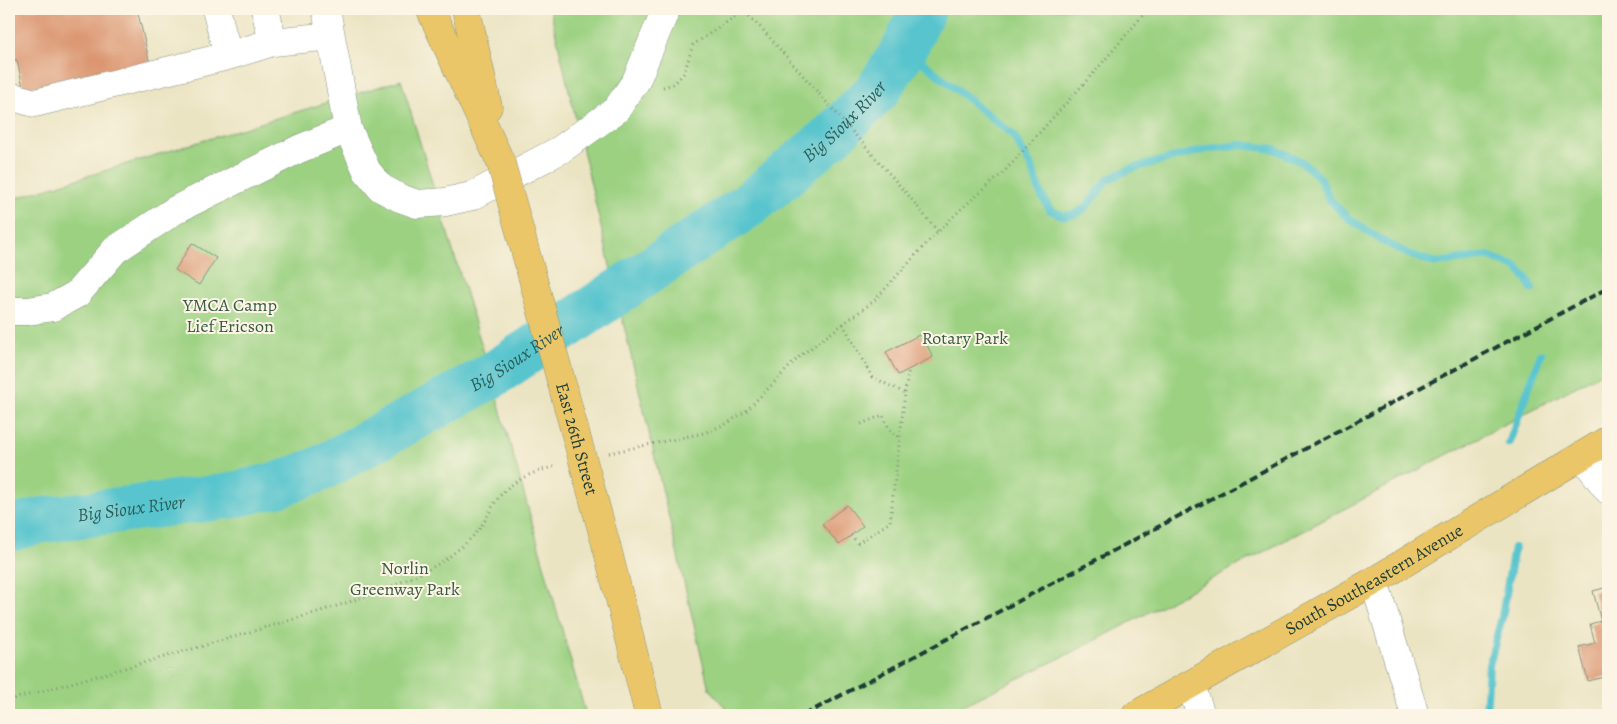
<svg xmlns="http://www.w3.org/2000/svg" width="1617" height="724" viewBox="0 0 1617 724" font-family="Alegreya,serif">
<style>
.green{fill:#9cd182;stroke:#5e875b}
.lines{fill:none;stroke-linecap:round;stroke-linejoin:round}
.stream{stroke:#58c5ce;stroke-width:8}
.river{stroke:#58c5ce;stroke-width:46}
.building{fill:#db9671}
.minor-casing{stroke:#85907c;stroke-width:29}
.major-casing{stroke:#85907c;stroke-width:29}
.path{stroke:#85907c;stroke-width:3;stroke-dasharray:1 4;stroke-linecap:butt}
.minor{stroke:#fff;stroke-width:28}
.major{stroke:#ebc669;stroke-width:28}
.rail{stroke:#1f3d34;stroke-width:4;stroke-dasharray:8 4;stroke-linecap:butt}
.major-bridge-casing{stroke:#85907c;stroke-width:29;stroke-linecap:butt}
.major-bridge{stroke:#ebc669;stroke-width:28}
.labels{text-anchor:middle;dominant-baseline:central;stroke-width:4;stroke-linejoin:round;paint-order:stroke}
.park-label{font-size:18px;fill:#385b44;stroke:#fcf5e5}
.street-label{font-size:18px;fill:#1f3d34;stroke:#fcf5e5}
.water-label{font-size:19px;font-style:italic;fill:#2d5f5a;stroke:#fcf5e5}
</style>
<rect width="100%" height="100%" fill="#fcf5e5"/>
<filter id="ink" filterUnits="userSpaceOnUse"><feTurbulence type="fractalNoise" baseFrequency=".02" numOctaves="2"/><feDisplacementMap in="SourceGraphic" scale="10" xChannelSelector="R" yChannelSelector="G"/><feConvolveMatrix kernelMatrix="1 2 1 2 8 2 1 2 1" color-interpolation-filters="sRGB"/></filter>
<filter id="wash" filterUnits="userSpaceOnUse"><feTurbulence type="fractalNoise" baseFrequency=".0096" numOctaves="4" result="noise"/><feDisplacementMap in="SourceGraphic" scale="20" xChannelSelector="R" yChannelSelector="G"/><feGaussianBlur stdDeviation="1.12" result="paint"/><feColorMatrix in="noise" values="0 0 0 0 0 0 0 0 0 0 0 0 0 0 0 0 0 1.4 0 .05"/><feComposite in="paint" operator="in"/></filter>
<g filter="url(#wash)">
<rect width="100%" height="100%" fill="#ebe4c3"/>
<path class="green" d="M550,9h1058v359l-14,9 -505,267 -146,71h-211l-23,-26z
M401,80l90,296 95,339h-577v-515z"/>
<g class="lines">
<path class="stream" d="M905,48l108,87 18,31 10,28 9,16 14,6 12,-2 10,-7 22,-28 25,-11 74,-19 35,-4 32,4 28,13 18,16 10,22 18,18 33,22 27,14 27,9 53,-7 28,11 11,12 5,10
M1509,443l32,-89
M1486,715l3,-50 13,-48 12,-69"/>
<path class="river" id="s1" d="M9,529l34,-9 186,-24 51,-12 38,-14 173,-94 259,-172 82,-68 45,-45 28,-43 18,-39"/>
</g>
<g id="blocks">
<path class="building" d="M9,9h128l13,55 -126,28 -7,-32 -8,1z
M192,243l24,15 -17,27 -24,-15z
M921,334l12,23 -35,18 -12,-23z
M847,505l16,21 -24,19 -17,-21z
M1608,587v89l-20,5 -9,-34 16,-4 -5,-19 11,-3 -8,-30z"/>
</g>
</g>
<g filter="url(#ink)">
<use href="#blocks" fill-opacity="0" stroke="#85907c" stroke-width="1"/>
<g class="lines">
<g class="minor-casing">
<path id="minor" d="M216,9l12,47
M326,9l22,120
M273,42l58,-6
M9,96l26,7 193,-47 45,-14 -8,-33
M9,311h19l25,-4 24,-13 38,-44 62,-41 122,-60 49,-20 19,42 14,17 19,10 17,6 28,-2 27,-6 88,-46 56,-40 20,-29 30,-72
M1582,456l26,34
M1374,581l40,131
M1191,685l10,30"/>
</g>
<g class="major-casing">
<g id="major">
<path d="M430,9l71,154"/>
<path d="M466,9l22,98"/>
<path d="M607,548l42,167"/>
<path id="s2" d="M1136,715l238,-134 234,-141"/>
</g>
</g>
<path class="path" d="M742,9l21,21 145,165 30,37
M663,87l11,-3 10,-11 9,-28 53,-36
M843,324l29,53 33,16 -15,129 -32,21 -7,-8
M905,393l4,-24
M861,424l22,-9c4,10 7,17 17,23
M609,453l95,-20 22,-9 20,-13 54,-55 74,-55 49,-54 38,-38 41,-35 96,-106 50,-59
M9,700c84,-23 168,-46 251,-71 58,-17 117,-33 171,-61 15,-8 33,-22 45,-35 9,-10 14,-24 22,-35 14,-18 37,-27 59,-32"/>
<use href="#minor" class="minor"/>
<use href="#major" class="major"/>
<path class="rail" d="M804,715l804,-427"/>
<g class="major-bridge-casing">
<g id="major-bridge">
<path id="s3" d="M501,163l106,385"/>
</g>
</g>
<use href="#major-bridge" class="major-bridge"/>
</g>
</g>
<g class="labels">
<g class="park-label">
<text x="230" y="305">YMCA Camp<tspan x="230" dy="21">Lief Ericson</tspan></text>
<text x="965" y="338">Rotary Park</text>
<text x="405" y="568">Norlin<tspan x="405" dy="21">Greenway Park</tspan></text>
</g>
<g class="street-label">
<text stroke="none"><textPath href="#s3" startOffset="286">East 26th Street</textPath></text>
<text stroke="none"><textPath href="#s2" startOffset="274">South Southeastern Avenue</textPath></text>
</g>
<g class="water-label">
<text stroke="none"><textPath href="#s1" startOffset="949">Big Sioux River</textPath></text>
<text stroke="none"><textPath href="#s1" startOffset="544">Big Sioux River</textPath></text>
<text stroke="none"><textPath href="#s1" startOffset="124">Big Sioux River</textPath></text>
</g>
</g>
<rect width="1617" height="724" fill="none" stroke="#fcf5e5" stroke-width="30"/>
</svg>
